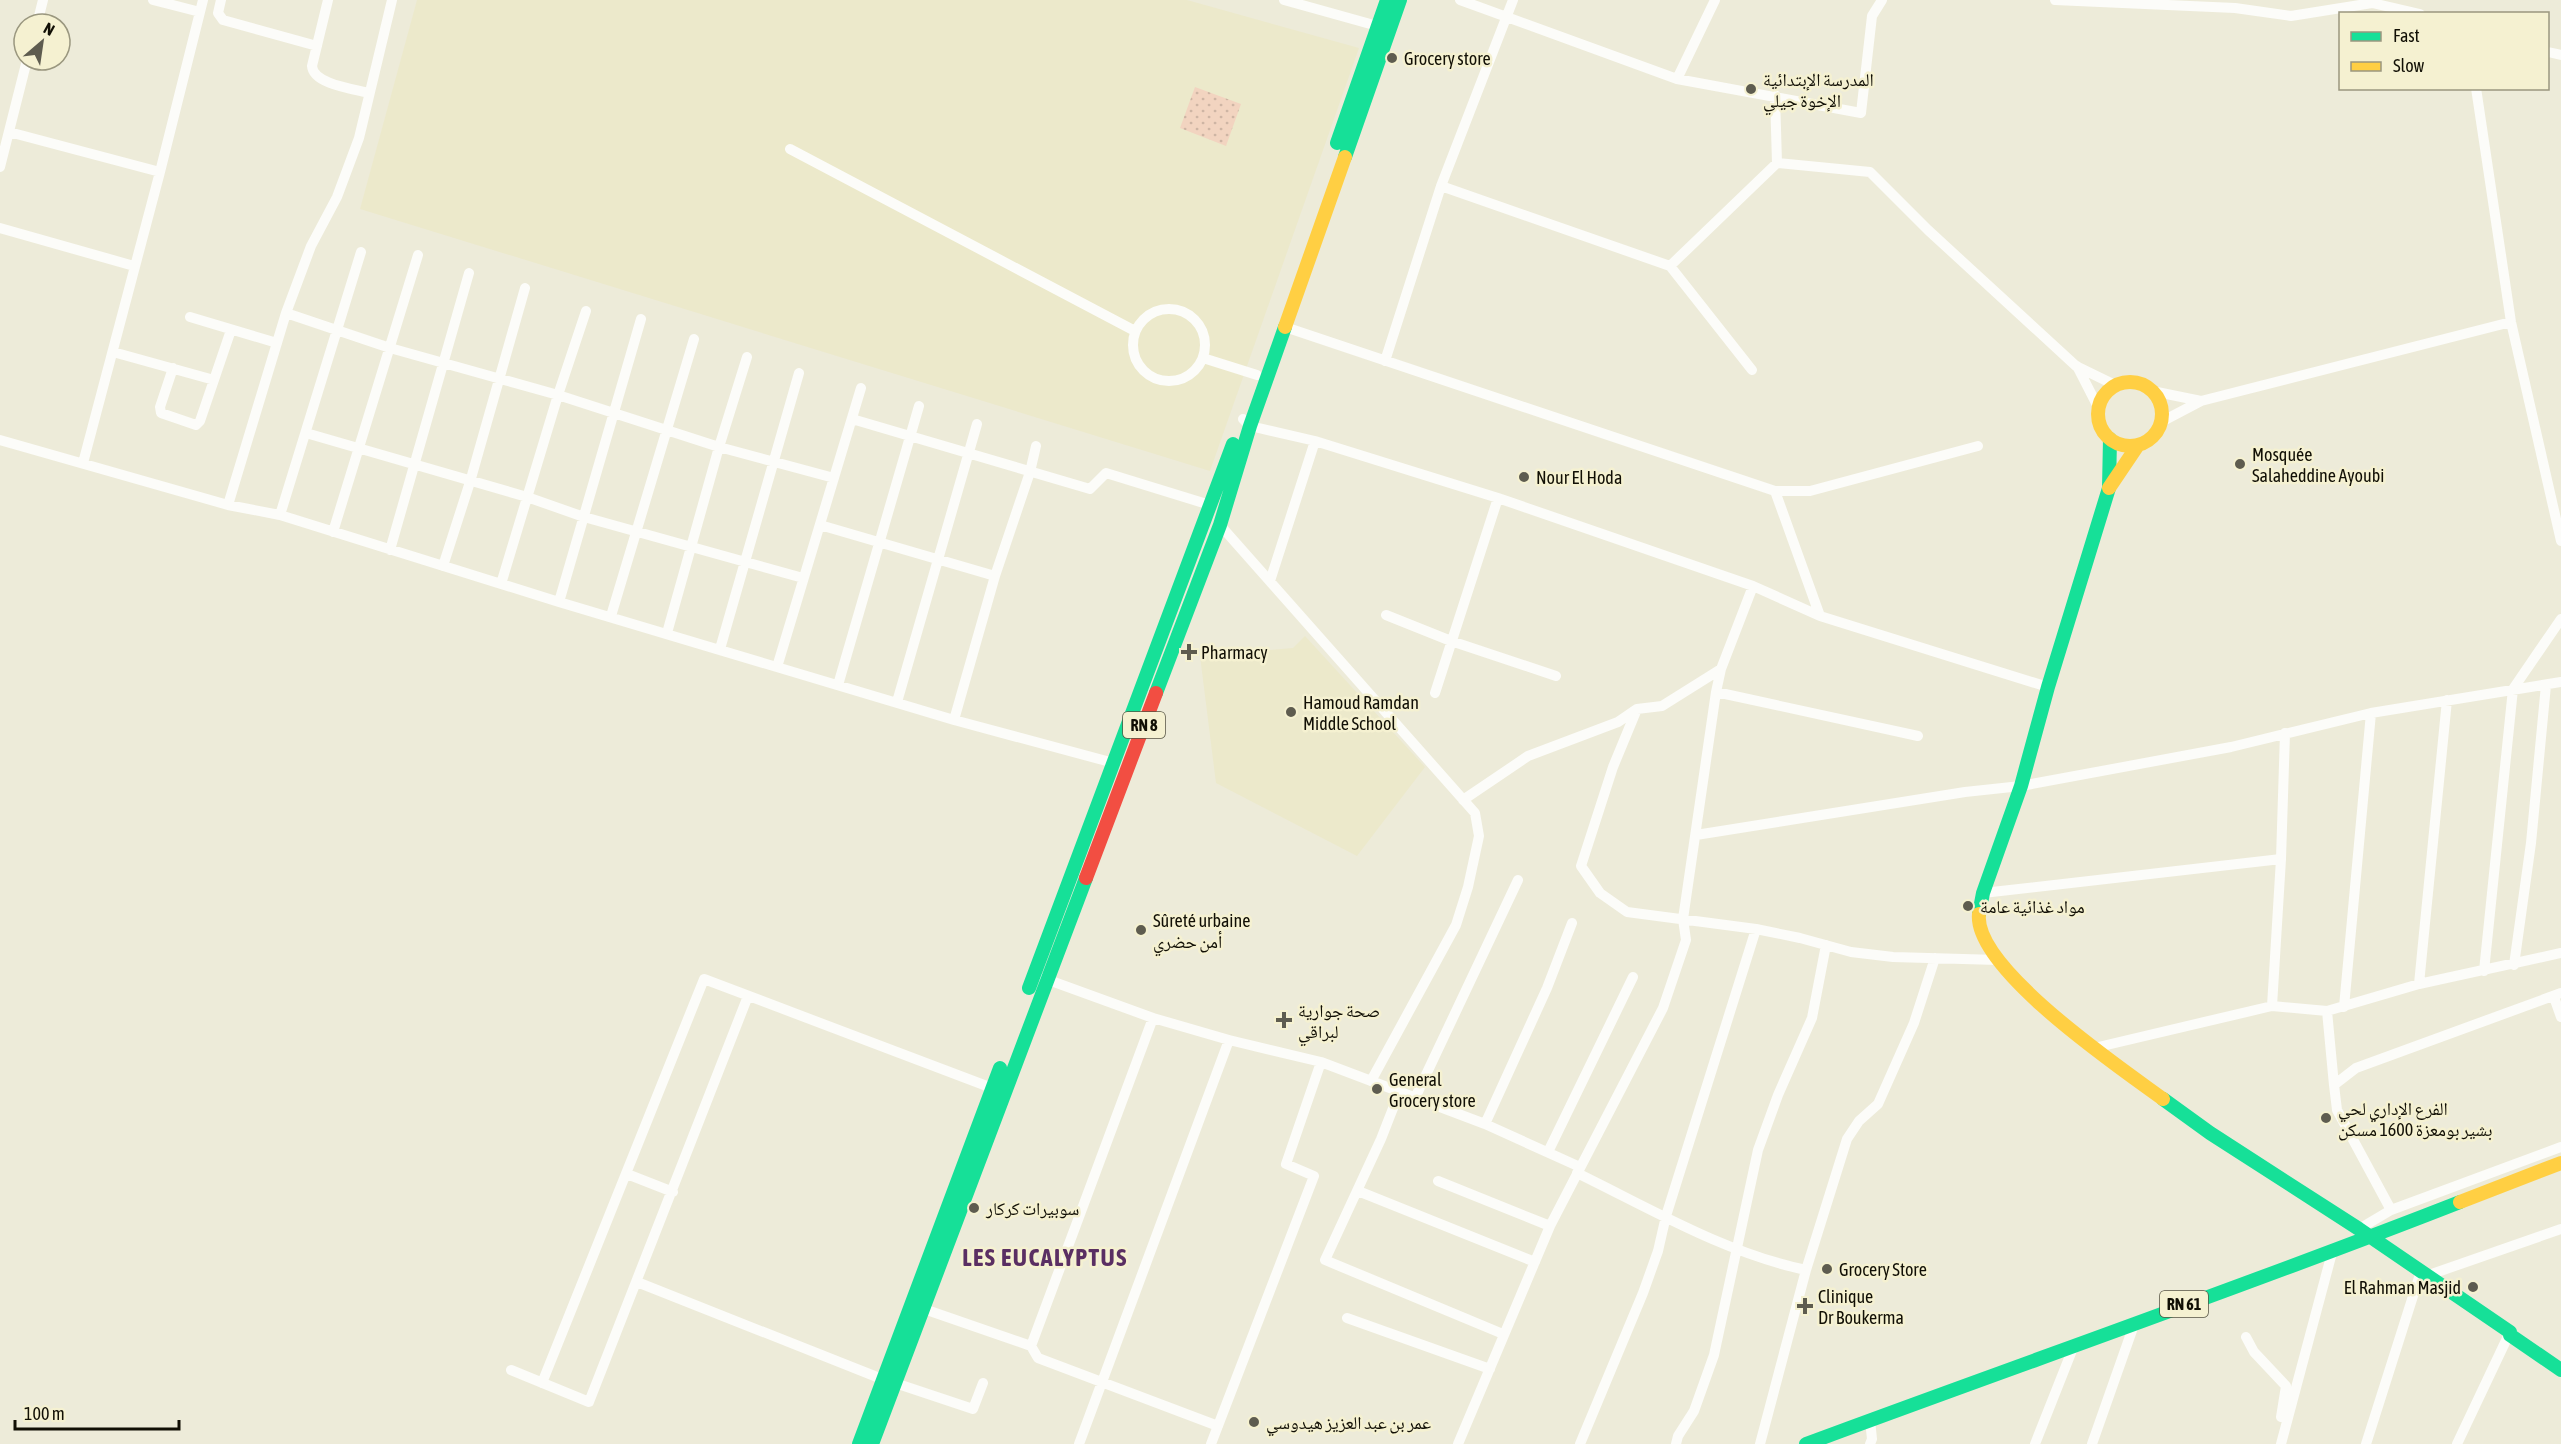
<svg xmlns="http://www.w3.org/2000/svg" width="2561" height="1444" viewBox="0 0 2561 1444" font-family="'Asap Condensed','Noto Naskh Arabic',sans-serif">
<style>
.built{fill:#ece9cb}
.grass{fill:url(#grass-dots)}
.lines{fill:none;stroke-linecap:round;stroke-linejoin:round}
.street{stroke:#fcfcf9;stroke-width:10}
.fast{stroke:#16e098;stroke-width:14}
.slow{stroke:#ffcf43;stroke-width:14}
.jam{stroke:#f24e42;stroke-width:14}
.poi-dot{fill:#5e5c4f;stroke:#f5f1d1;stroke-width:2}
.labels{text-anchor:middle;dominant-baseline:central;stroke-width:5;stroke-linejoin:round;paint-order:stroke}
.shield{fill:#f5f1d1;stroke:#555342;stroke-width:1.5}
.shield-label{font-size:16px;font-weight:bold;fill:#110f05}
.poi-label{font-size:18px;fill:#110f05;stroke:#f5f1d1;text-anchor:start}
.district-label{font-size:24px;font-weight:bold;letter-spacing:1.5px;fill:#5a2f63;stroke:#f5f1d1}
</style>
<defs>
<pattern id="grass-dots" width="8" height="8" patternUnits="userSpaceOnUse" patternTransform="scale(1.5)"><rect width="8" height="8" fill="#f2d4c0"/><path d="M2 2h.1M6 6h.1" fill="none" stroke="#ceb5a4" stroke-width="1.8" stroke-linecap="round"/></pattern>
</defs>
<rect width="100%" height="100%" fill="#edebd9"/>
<path class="built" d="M417,0h770l172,48 -149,423 -850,-262z
M1305,636l120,131 -68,89 -141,-73 -16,-127 93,-8z"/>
<path class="grass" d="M1195,87l46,17 -15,42 -46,-18z"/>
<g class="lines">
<path class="street" d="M153,0l47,12
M221,0l-3,13 5,7 94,26
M328,0l-16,66c1,18 41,23 57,27
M1284,0l97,27
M1460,0l217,79 184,34 11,-97 10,-16
M2055,0l180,8 56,8 81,-13 48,11
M37,24l6,-24
M2548,52l13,3
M1677,79l38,-79
M2476,88l35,234 50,219
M1775,95l2,68 93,9 58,58 148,136 39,19
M9,132l151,40
M790,149l345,182
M0,167l27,-107
M1441,186l229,80 107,-103
M0,228l134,38
M1670,266l82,104
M1133 345a36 36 0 1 1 72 0a36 36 0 1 1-72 0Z
M286,313l104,35 168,47 161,52 115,31
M190,317l87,26
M1285,327l490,164h35l168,-45
M113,352l101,28
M1203,358l54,17
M1385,361l56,-175 72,-186
M2077,366l21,41
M173,368l-13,39 1,6 35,12 4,-4 31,-91
M2152,391l49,10
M852,419l238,70 16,-16 104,32
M1243,419l7,7 65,15 183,57 255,88 67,30 228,71
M2161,422l40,-21 310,-79
M306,433l221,64 57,20 219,61
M0,440l228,65 52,10 279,87 395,118 160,43
M83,463l77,-291 43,-172
M1775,491l45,125
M228,505l58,-192 25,-67 26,-49 22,-59 33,-138
M280,515l81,-263
M820,525l175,51
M1220,525l255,288 4,23 -11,51 -12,38 -85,156
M333,532l85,-277
M390,550l79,-277
M443,566l27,-84 55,-194
M1270,581l45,-140
M501,584l57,-189 28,-84
M559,602l82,-283
M1386,615l65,26 105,35
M611,616l83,-277
M667,633l52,-186 28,-90
M720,649l79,-276
M777,667l84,-279
M838,685l81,-279
M1716,692l202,44
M1435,693l63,-195
M897,702l80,-278
M1637,709l-24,58 -32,99 19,27 27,19 129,17 44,9 51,14 42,5 105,3
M954,720l41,-144 35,-104 6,-26
M1463,800l65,-44 90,-34 19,-13 25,-3 59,-37
M1696,835l269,-43 56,-6 210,-39 140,-34 190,-31
M1983,893l298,-34
M2514,965l17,-122 15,-158
M2484,971l29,-282 48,-70
M1043,978l110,40 76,22 92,22 164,62 95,43
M2419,984l28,-284
M2554,997l7,20
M2272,1006l9,-147 4,-126
M2344,1007l27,-294
M2327,1011l7,74
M1153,1018l-122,328 7,12 180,68
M2094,1048l178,-42 55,5 92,-27 142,-31
M1399,1093l-18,46 -56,121 178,74
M1415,1098l103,-218
M1485,1124l62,-136 25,-65
M1548,1152l85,-175
M1577,1173c74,36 148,80 229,97
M627,1174l46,18
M1438,1181l112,45
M1358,1191l177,71
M2391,1210l-54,-100 -3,-25 22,-17 205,-75
M2359,1229l32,-19 170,-63
M2426,1276l135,-47
M637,1282l245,97
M924,1309l107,37
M1347,1318l143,51
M2246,1337l8,15 32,34 -5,31
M511,1370l78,32 159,-406
M542,1383l162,-404 288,109
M895,1383l78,26 10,-26
M1870,1420l2,19 -2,5
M1079,1444l150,-404
M1211,1444l103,-268 -28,-12 35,-102
M1458,1444l92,-218 113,-218 23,-68 -3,-21 33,-227 5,-23 32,-83
M1580,1444l63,-151 15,-42 8,-35 90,-287
M1676,1444l2,-8 16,-25 20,-56 44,-205 20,-55 34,-77 14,-73
M1760,1444l46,-174 41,-131 12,-18 19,-17 36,-81 21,-65
M2035,1444l38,-96
M2092,1444l43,-122
M2281,1444l52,-195
M2366,1444l55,-173
M2457,1444l53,-112"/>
<path class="fast" d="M1337,143l50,-143
M1345,157l55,-157
M1156,693l64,-168 30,-99 35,-99
M1979,914l4,-21 38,-107 27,-99 61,-199 1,-49
M1029,988l204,-544
M2163,1099l47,34 149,96 151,103v3l51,35
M859,1444l141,-376
M872,1444l214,-566
M1806,1444c218,-81 437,-157 654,-242"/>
<path class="slow" d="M1285,327l60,-170
M2098 414a32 32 0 1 1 64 0a32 32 0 1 1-64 0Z
M2109,488l29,-43
M1979,914c-6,54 143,155 184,185
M2460,1202l101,-39"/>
<path class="jam" d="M1086,878l70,-185"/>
</g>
<g class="poi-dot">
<circle cx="1392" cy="58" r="6"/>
<circle cx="1751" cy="89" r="6"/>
<circle cx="2240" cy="464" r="6"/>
<circle cx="1524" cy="477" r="6"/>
<path d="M1186 643h6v6h6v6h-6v6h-6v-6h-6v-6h6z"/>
<circle cx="1291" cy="712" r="6"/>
<circle cx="1968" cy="906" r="6"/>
<circle cx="1141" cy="930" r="6"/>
<path d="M1281 1011h6v6h6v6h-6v6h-6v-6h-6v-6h6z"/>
<circle cx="1377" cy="1089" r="6"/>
<circle cx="2326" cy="1118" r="6"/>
<circle cx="974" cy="1208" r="6"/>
<circle cx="1827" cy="1269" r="6"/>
<circle cx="2473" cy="1287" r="6"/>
<path d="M1802 1297h6v6h6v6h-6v6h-6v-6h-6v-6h6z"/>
<circle cx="1254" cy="1422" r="6"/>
</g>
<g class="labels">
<g class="shield">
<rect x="1123" y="712" width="42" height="26" rx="4.5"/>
<rect x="2160" y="1291" width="48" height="26" rx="4.5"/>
</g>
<g class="shield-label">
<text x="1144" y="725">RN 8</text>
<text x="2184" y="1304">RN 61</text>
</g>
<g class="poi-label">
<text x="1404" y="58">Grocery store</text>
<text x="1763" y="79">المدرسة الإبتدائية<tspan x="1763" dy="21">الإخوة جيلي</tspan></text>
<text x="2252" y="454">Mosquée<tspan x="2252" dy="21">Salaheddine Ayoubi</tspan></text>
<text x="1536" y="477">Nour El Hoda</text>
<text x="1201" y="652">Pharmacy</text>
<text x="1303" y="702">Hamoud Ramdan<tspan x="1303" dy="21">Middle School</tspan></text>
<text x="1980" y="906">مواد غذائية عامة</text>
<text x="1153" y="920">Sûreté urbaine<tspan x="1153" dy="21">أمن حضري</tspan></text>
<text x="1298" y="1010">صحة جوارية<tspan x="1298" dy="21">لبراقي</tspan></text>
<text x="1389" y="1079">General<tspan x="1389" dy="21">Grocery store</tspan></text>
<text x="2338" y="1108">الفرع الإداري لحي<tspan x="2338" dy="21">بشير بومعزة 1600 مسكن</tspan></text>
<text x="986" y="1208">سوبيرات كركار</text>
<text x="1839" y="1269">Grocery Store</text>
<text x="2461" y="1287" text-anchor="end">El Rahman Masjid</text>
<text x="1818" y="1296">Clinique<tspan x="1818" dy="21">Dr Boukerma</tspan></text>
<text x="1266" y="1422">عمر بن عبد العزيز هيدوسي</text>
</g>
<g class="district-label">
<text x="1045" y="1257">LES EUCALYPTUS</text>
</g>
</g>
<rect x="2339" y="12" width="210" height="78" fill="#f5f1d1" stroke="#9a977f" stroke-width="1.5"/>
<rect x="2351" y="32" width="30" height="9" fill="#16e098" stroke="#9a977f" stroke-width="1.5"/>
<text x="2393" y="42" font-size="18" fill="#110f05">Fast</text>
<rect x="2351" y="62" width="30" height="9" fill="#ffcf43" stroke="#9a977f" stroke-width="1.5"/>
<text x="2393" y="72" font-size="18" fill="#110f05">Slow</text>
<g transform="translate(42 42) rotate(29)"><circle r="28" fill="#f5f1d1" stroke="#9a977f" stroke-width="1.5"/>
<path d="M0-4.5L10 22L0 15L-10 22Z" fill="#5e5c4f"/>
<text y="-9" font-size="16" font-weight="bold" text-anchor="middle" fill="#110f05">N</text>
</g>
<path d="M15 1420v9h164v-9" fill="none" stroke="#110f05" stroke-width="3"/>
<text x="24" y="1420" font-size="18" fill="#110f05" stroke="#f5f1d1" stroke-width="4.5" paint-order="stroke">100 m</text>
</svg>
